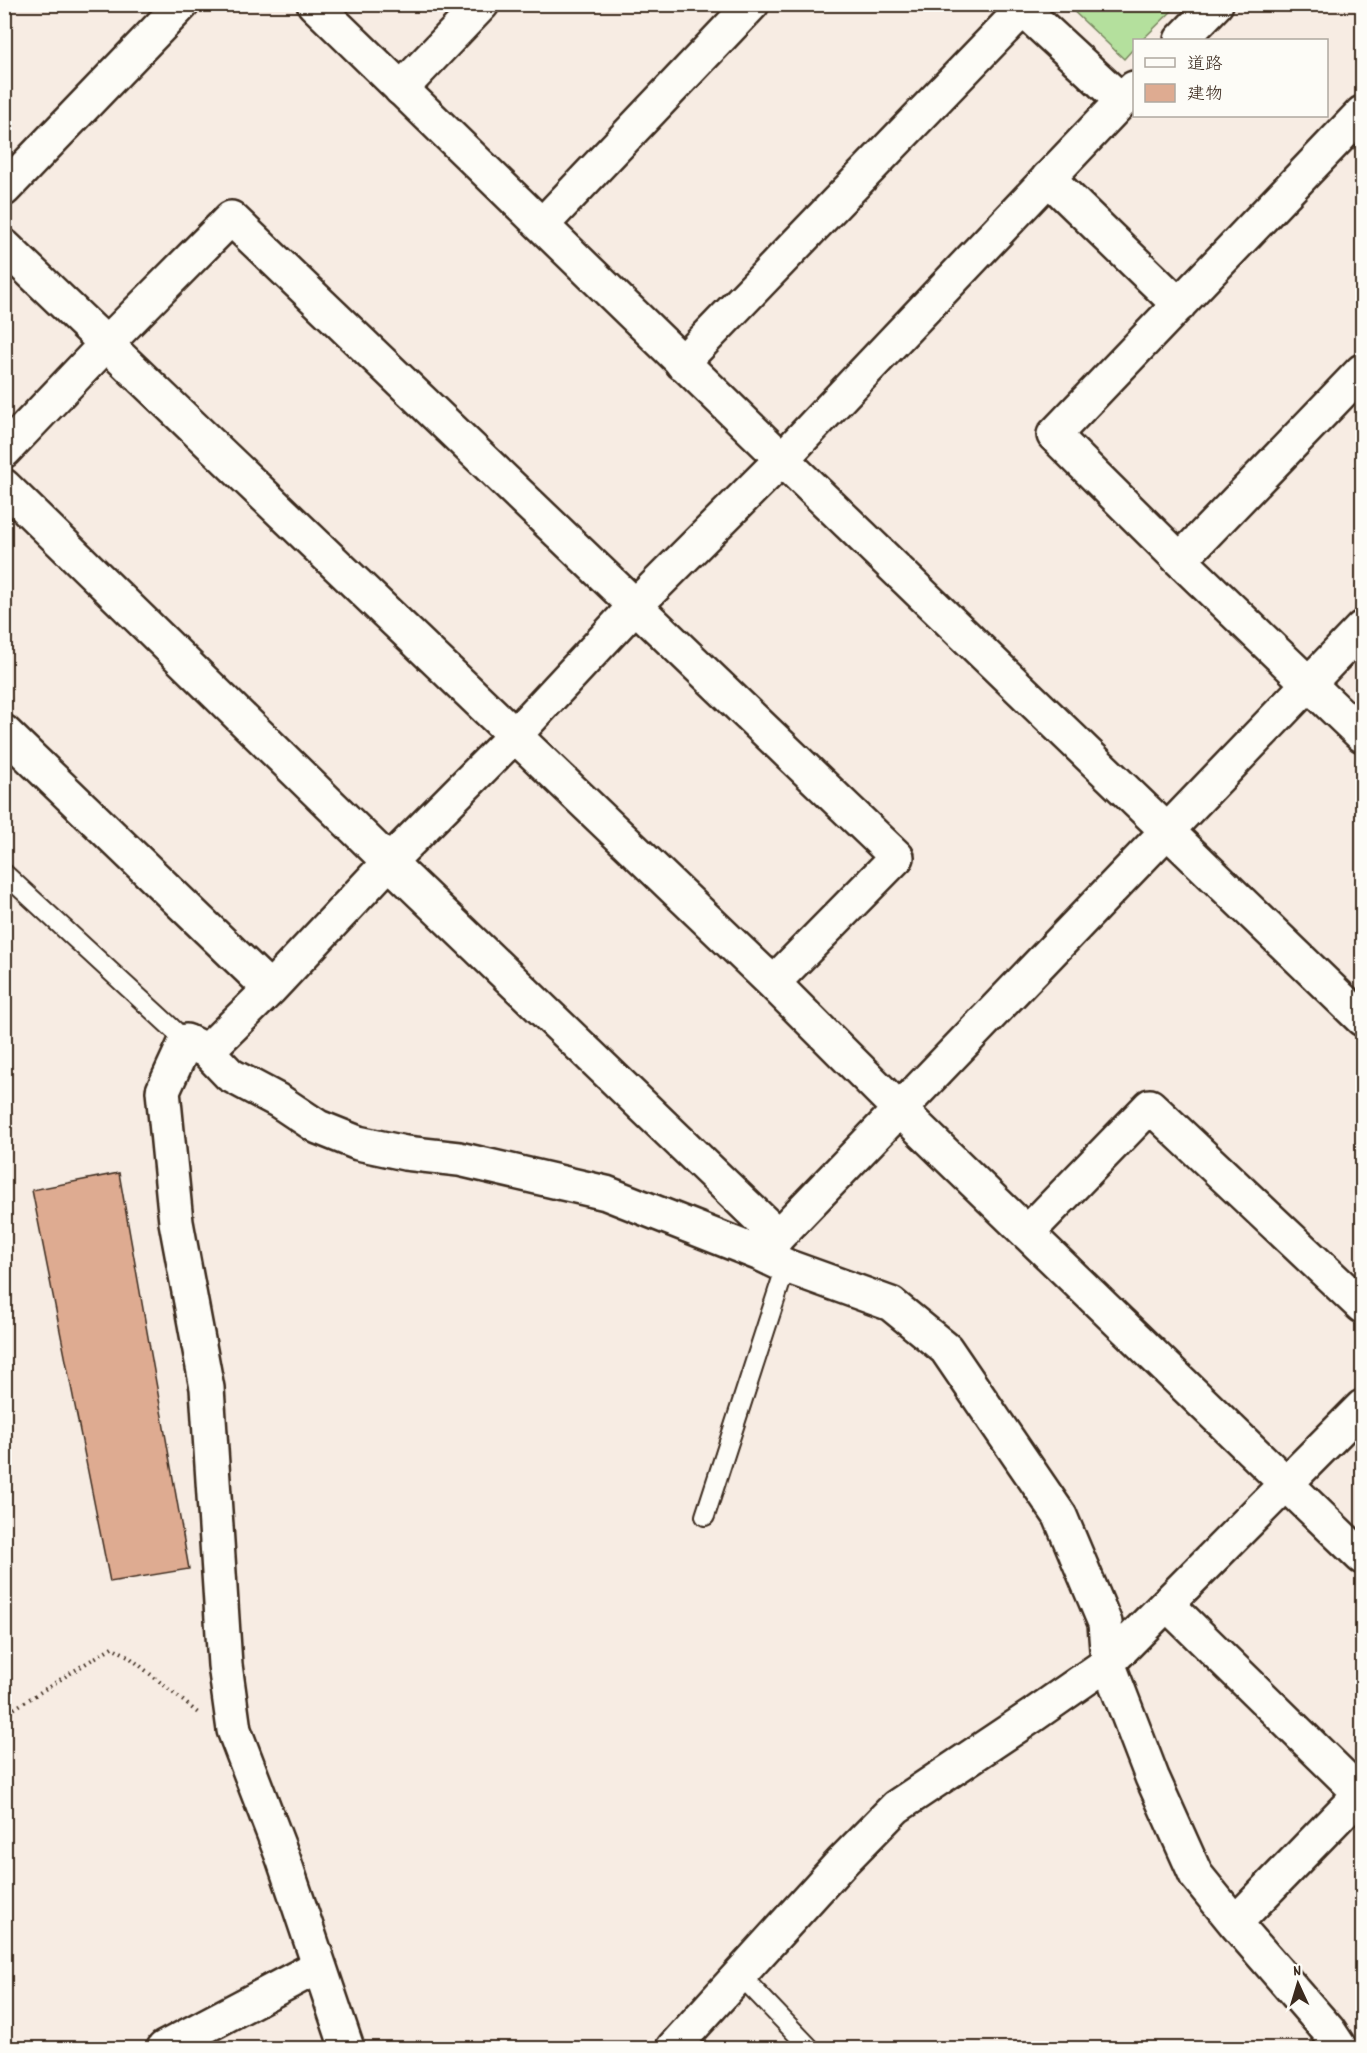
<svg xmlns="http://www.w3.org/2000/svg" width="1367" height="2053" viewBox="0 0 1367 2053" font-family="Dekko,'Klee One',sans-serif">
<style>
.green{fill:#b4e09d;stroke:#78855e;stroke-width:1.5}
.building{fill:#deab91;stroke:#3b2a1e;stroke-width:1.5}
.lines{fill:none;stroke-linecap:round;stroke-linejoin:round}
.lane-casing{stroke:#3b2a1e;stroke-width:22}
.street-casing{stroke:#3b2a1e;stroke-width:38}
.secondary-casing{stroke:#3b2a1e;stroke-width:38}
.path{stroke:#3b2a1e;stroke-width:4;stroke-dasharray:1.5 4.5;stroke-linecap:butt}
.lane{stroke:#fdfcf7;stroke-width:18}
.street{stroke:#fdfcf7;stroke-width:33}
.secondary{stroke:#fdfcf7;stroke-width:33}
</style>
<rect width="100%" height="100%" fill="#f7ece3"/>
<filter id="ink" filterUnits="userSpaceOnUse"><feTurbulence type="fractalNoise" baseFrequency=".0167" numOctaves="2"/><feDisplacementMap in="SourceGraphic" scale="12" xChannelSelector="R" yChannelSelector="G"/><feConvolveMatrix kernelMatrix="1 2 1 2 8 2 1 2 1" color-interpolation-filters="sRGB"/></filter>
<g filter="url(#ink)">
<path class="green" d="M1067,5h111l-36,35h-8v8l-10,11z"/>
<path class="building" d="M119,1173l70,396 -79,13 -78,-392z"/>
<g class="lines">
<g class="lane-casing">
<path id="lane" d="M4,873l182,168
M705,1516l81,-250
M740,1975l70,73"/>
</g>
<g class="street-casing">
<path id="street" d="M1017,4l105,97
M1181,40l35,-36
M401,89l81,-85
M1362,113l-308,322 126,125 182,175
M1048,178l131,127
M4,189l178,-185
M542,225l210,-221
M4,246l769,737 127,127 462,447
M682,363l340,-353
M4,451l102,-107 125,-126 666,639 -124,126
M4,486l385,376 389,374
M1180,560l182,-189
M4,732l266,257
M207,1051l63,-62 119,-127 125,-126 122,-131 146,-146 352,-371
M1027,1233l123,-127 212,200
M764,1254l14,-18 584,-608
M1167,1604l195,191
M1235,1923l127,-131
M164,2048l155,-82
M347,2048l-64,-190 -49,-128 -9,-65 -18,-277 -31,-166 -13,-131 23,-50 21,10 23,24 49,26 39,26 40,16 47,10 54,6 147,34 157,62 23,11 105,38 55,45 114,167 45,107 3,40 44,114 44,98 39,48 93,107 12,18
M673,2048l169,-186 54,-55 136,-91 76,-53 254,-256"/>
</g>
<g class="secondary-casing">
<path id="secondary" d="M314,4l468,455 580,560"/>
</g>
<path class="path" d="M4,1715l108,-68 16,9 70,57"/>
<use href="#lane" class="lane"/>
<use href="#street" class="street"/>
<use href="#secondary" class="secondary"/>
</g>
</g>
<rect width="1367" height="2053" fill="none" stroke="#fdfcf7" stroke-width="24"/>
<rect x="12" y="12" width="1343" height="2029" fill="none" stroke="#3b2a1e" stroke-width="2" filter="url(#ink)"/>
<rect x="1133" y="39" width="195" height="78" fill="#fdfcf7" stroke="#afa8a0" stroke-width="1.5"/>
<rect x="1145" y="58" width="30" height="9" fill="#fdfcf7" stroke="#afa8a0" stroke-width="1.5"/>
<text x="1187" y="69" font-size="18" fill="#3b2a1e">道路</text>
<rect x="1145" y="84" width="30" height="18" fill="#deab91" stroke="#afa8a0" stroke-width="1.5"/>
<text x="1187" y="99" font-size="18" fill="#3b2a1e">建物</text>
<g transform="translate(1298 1984) rotate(356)" stroke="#fdfcf7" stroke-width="4.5" paint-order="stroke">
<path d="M0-4.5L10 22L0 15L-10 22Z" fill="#3b2a1e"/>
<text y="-9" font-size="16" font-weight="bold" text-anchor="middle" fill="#3b2a1e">N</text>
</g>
</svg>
